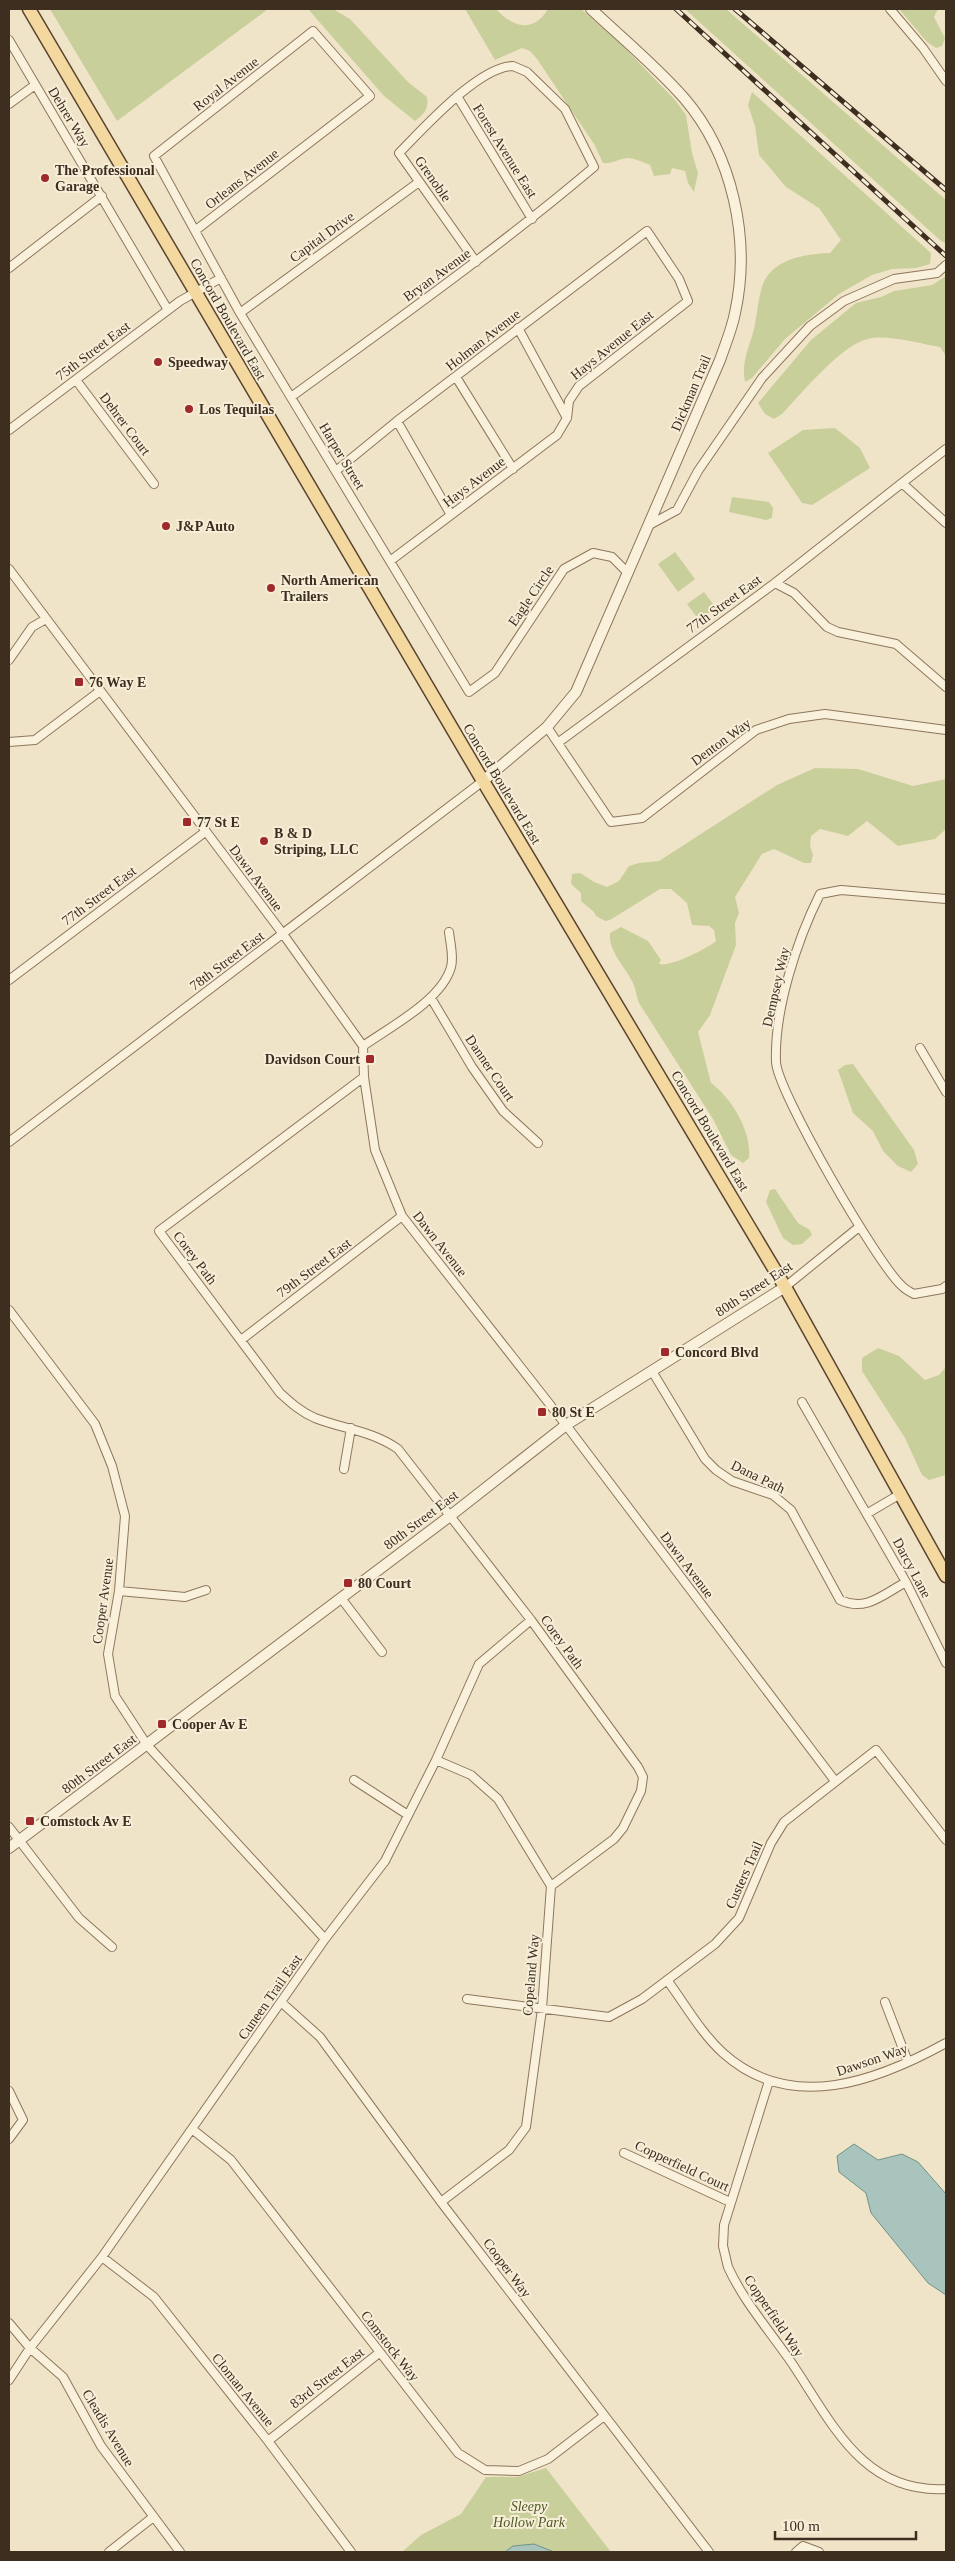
<svg xmlns="http://www.w3.org/2000/svg" width="955" height="2561" viewBox="0 0 955 2561" font-family="'Times New Roman',serif">
<style>
.green{fill:#c9cf9b}
.water{fill:#a9c4bc;stroke:#6f938a}
.lines{fill:none;stroke-linecap:round;stroke-linejoin:round}
.minor-casing{stroke:#8d765c;stroke-width:10}
.tertiary-casing{stroke:#8d765c;stroke-width:12}
.primary-casing{stroke:#5b4430;stroke-width:15}
.minor{stroke:#faf1dc;stroke-width:8}
.tertiary{stroke:#faf1dc;stroke-width:10}
.primary{stroke:#f3d9a0;stroke-width:12}
.rail-casing{stroke:#3d2e20;stroke-width:5}
.rail{stroke:#f7eed8;stroke-width:3;stroke-dasharray:9;stroke-linecap:butt}
.poi-dot{fill:#9e2a2b;stroke:#f7eed8;stroke-width:2}
.labels{text-anchor:middle;dominant-baseline:central;stroke-width:4;stroke-linejoin:round;paint-order:stroke}
.street-label{font-size:14px;fill:#3d2e20;stroke:#f7eed8}
.poi-label{font-size:14px;font-weight:bold;fill:#3d2e20;stroke:#f7eed8;text-anchor:start}
.park-label{font-size:14px;font-style:italic;fill:#4d5a26;stroke:#f7eed8}
</style>
<rect width="100%" height="100%" fill="#f0e4c8"/>
<path class="green" d="M50,9h218l-151,112z
M308,9h25l17,10 58,63 19,15c2,12 -3,17 -12,24l-31,-25z
M465,9h31c16,18 37,25 52,0h33l39,34 55,57 11,15 6,38 6,20 -4,19 -6,-9 -3,-12 -13,-3 -2,6 -16,2 -4,-11c-7,-3 -16,-7 -23,-7 -9,1 -15,6 -24,5l-9,-19 -57,-85 -7,-8 -8,-3 -27,12z
M685,9h41l220,191v43l-5,-2z
M899,9h39l-4,8 11,21 -3,8 -6,2 -9,-6z
M752,92l179,161 -1,11 -14,4 -24,1 -20,6 -33,19 -54,45 -33,39 -7,4c-4,-20 4,-34 9,-53 3,-13 4,-29 8,-42 9,-28 42,-33 68,-34l11,-13 -22,-32 -33,-21 -27,-32 -4,-29 -7,-21z
M946,276v80l-6,-9c-20,-3 -53,-13 -72,-8 -27,6 -66,54 -86,75l-8,5 -9,-5 -7,-11 53,-63 45,-37 25,-6 13,-6 38,-6z
M835,428l25,20 10,20 -58,37 -10,-2 -34,-50 35,-23z
M732,497l37,5 4,6 -1,10 -6,2 -37,-8z
M675,552l20,27 -17,13 -20,-28z
M704,592l12,16 -17,12 -12,-16z
M815,768l43,1 55,17 33,-7v50l-11,10 -37,7 -31,-25 -19,15 -28,-7 -9,7 -1,10 3,9 -2,8h-7l-30,-14 -12,5 -27,43 4,16 -4,10 1,22 -26,70 -12,17 13,51c20,14 41,49 38,75l-6,5 -12,-8 -18,-36 -74,-116c-3,-7 -3,-14 -6,-20 -7,-15 -25,-32 -23,-50l11,-6 27,14 13,19 -2,4c12,3 47,-15 57,-23l-2,-11 -5,-4 -17,-1 -5,-22 -16,-14h-11l-50,31 -5,1 -9,-5 -2,-4 -13,-11v-8l-10,-9 1,-10 8,-1 14,9 13,5 12,-6 10,-15 10,-3 20,-2 118,-76z
M853,1064l61,86 4,14 -7,8 -13,-6 -15,-15 -10,-20 -20,-18 -15,-43 7,-5z
M775,1189l23,34 12,7 2,5 -10,9 -9,1 -10,-7 -17,-36 4,-12z
M878,1348l21,8 26,24 14,-5 7,-8v108l-17,5 -7,-5 -17,-37 -43,-67v-13z
M546,2468l65,84h-209l19,-17 40,-21 25,-37h31z"/>
<path class="water" d="M854,2144l24,16 24,-6 16,8 28,32v101l-18,-12 -57,-70 -5,-20 -27,-21 -2,-16z
M534,2544l20,8h-49l8,-6z"/>
<g class="lines">
<g class="minor-casing">
<path id="minor" d="M890,9l33,39 23,33
M9,40l159,270
M457,96l75,123
M9,104l26,-19
M196,230l174,-134 -57,-65 -159,125 86,157 229,379 26,-19 69,-104 29,-16 19,4 16,16
M9,268l93,-72
M240,313l179,-131
M518,328l49,90
M456,377l57,92
M76,380l78,104
M291,397c103,-75 206,-148 303,-230l-29,-58 -38,-37 -14,-6c-34,0 -90,63 -114,87l77,109
M397,421l54,94
M9,430l171,-129 41,-23
M946,449l-44,34 44,40
M337,470l60,-49 250,-190 32,48 9,22 -109,85 -10,15 -2,17 -10,17 -167,126
M651,524l26,-14 21,-39 64,-93 48,-52 34,-25 50,-22 43,-6 9,-8
M9,569l274,365 80,112 1,31 11,73 27,66 164,209 269,356
M775,583l19,10 33,34 11,5 58,12 50,43
M9,660l23,-33 14,-8
M547,727l64,95 31,-4 114,-88 33,-11 36,-5 121,16
M9,742l26,-2 65,-49
M559,742l216,-159 127,-100
M946,899l-105,-9 -21,4c-23,46 -46,116 -44,168 1,29 102,203 126,224 3,3 8,6 12,8l28,-5 4,-3
M9,980l196,-148
M431,998l41,69 31,44 35,32
M363,1046c27,-19 79,-46 88,-79 3,-10 -1,-25 -2,-35
M920,1048l26,44
M364,1077l-205,154 121,162c11,10 21,19 35,25 28,11 58,13 83,31l133,171 107,147 5,10 -2,14 -18,37 -9,11 -63,47
M9,1142l474,-361
M785,1287l74,-60
M9,1310l86,114 17,42 13,50 -6,75 -11,63 7,42 32,49 178,194
M241,1340l161,-124
M652,1371l53,88 11,11 16,11 41,14 18,15 49,90c26,12 42,-5 66,-18
M802,1402l104,180 40,81
M344,1469l7,-41
M868,1513l34,-20
M119,1591l66,6 21,-7
M341,1598l41,54
M436,1760l35,15 27,24 53,87 -9,123 -16,118 -17,23 -68,52
M354,1780l54,35
M9,1827l70,91 33,29
M667,1980c18,24 34,53 56,73 68,61 154,28 223,-10
M467,1999l142,18 33,-18 73,-55 24,-26 32,-75 13,-21 92,-72 70,90
M281,2002l39,35 121,165 268,350
M885,2002l23,60
M769,2081l-45,144 -1,21 5,21c15,33 40,62 61,92 41,59 71,135 157,130
M9,2091l14,29 -14,19
M192,2129l39,31 227,293 27,17 34,1 29,-12 56,-43
M624,2153l106,49
M102,2257l52,40 114,144 83,111
M9,2323l21,25 33,29 38,69 79,106
M9,2380l21,-32 72,-91 223,-318 60,-78 51,-101 43,-96 52,-44
M268,2441l111,-88
M109,2552l43,-34
M796,2552l7,-6 16,6"/>
</g>
<g class="tertiary-casing">
<path id="tertiary" d="M483,781l64,-54 29,-35 144,-332c5,-15 12,-31 15,-47 16,-73 -2,-158 -51,-215 -28,-32 -62,-60 -93,-89
M9,1848l441,-332 116,-91 219,-138"/>
</g>
<g class="primary-casing">
<path id="primary" d="M29,9l454,772 302,506 161,289"/>
</g>
<use href="#minor" class="minor"/>
<use href="#tertiary" class="tertiary"/>
<use href="#primary" class="primary"/>
<g class="rail-casing">
<path id="rail" d="M676,9l270,247
M735,9l211,181"/>
</g>
<use href="#rail" class="rail"/>
</g>
<g class="poi-dot">
<circle cx="45" cy="178" r="5"/>
<circle cx="158" cy="362" r="5"/>
<circle cx="189" cy="409" r="5"/>
<circle cx="166" cy="526" r="5"/>
<circle cx="271" cy="588" r="5"/>
<rect x="74" y="677" width="10" height="10" rx="2.5"/>
<rect x="182" y="817" width="10" height="10" rx="2.5"/>
<circle cx="264" cy="841" r="5"/>
<rect x="365" y="1054" width="10" height="10" rx="2.5"/>
<rect x="660" y="1347" width="10" height="10" rx="2.5"/>
<rect x="537" y="1407" width="10" height="10" rx="2.5"/>
<rect x="343" y="1578" width="10" height="10" rx="2.5"/>
<rect x="157" y="1719" width="10" height="10" rx="2.5"/>
<rect x="25" y="1816" width="10" height="10" rx="2.5"/>
</g>
<g class="labels">
<g class="street-label">
<text transform="translate(226 84) rotate(-38)">Royal Avenue</text>
<text transform="translate(69 117) rotate(59)">Dehrer Way</text>
<text transform="translate(505 151) rotate(58)">Forest Avenue East</text>
<text transform="translate(242 179) rotate(-38)">Orleans Avenue</text>
<text transform="translate(433 179) rotate(55)">Grenoble</text>
<text transform="translate(322 237) rotate(-36)">Capital Drive</text>
<text transform="translate(437 275) rotate(-36)">Bryan Avenue</text>
<text transform="translate(228 319) rotate(60)">Concord Boulevard East</text>
<text transform="translate(483 340) rotate(-38)">Holman Avenue</text>
<text transform="translate(612 345) rotate(-39)">Hays Avenue East</text>
<text transform="translate(93 351) rotate(-37)">75th Street East</text>
<text transform="translate(691 393) rotate(-67)">Dickman Trail</text>
<text transform="translate(125 424) rotate(53)">Dehrer Court</text>
<text transform="translate(342 456) rotate(59)">Harper Street</text>
<text transform="translate(474 482) rotate(-37)">Hays Avenue</text>
<text transform="translate(531 596) rotate(-56)">Eagle Circle</text>
<text transform="translate(724 604) rotate(-36)">77th Street East</text>
<text transform="translate(721 742) rotate(-36)">Denton Way</text>
<text transform="translate(502 784) rotate(59)">Concord Boulevard East</text>
<text transform="translate(256 878) rotate(53)">Dawn Avenue</text>
<text transform="translate(99 896) rotate(-37)">77th Street East</text>
<text transform="translate(227 961) rotate(-37)">78th Street East</text>
<text transform="translate(776 987) rotate(-77)">Dempsey Way</text>
<text transform="translate(490 1068) rotate(56)">Danner Court</text>
<text transform="translate(710 1131) rotate(59)">Concord Boulevard East</text>
<text transform="translate(440 1244) rotate(52)">Dawn Avenue</text>
<text transform="translate(195 1258) rotate(53)">Corey Path</text>
<text transform="translate(314 1268) rotate(-37)">79th Street East</text>
<text transform="translate(754 1289) rotate(-33)">80th Street East</text>
<text transform="translate(758 1477) rotate(26)">Dana Path</text>
<text transform="translate(421 1520) rotate(-37)">80th Street East</text>
<text transform="translate(687 1565) rotate(53)">Dawn Avenue</text>
<text transform="translate(912 1568) rotate(62)">Darcy Lane</text>
<text transform="translate(103 1601) rotate(-82)">Cooper Avenue</text>
<text transform="translate(562 1642) rotate(54)">Corey Path</text>
<text transform="translate(99 1764) rotate(-37)">80th Street East</text>
<text transform="translate(744 1875) rotate(-66)">Custers Trail</text>
<text transform="translate(531 1975) rotate(-85)">Copeland Way</text>
<text transform="translate(270 1997) rotate(-55)">Cuneen Trail East</text>
<text transform="translate(872 2060) rotate(-19)">Dawson Way</text>
<text transform="translate(682 2166) rotate(25)">Copperfield Court</text>
<text transform="translate(507 2268) rotate(53)">Cooper Way</text>
<text transform="translate(774 2316) rotate(56)">Copperfield Way</text>
<text transform="translate(390 2346) rotate(52)">Comstock Way</text>
<text transform="translate(327 2378) rotate(-38)">83rd Street East</text>
<text transform="translate(243 2390) rotate(51)">Cloman Avenue</text>
<text transform="translate(108 2428) rotate(59)">Cleadis Avenue</text>
</g>
<g class="poi-label">
<text x="55" y="170">The Professional<tspan x="55" dy="16">Garage</tspan></text>
<text x="168" y="362">Speedway</text>
<text x="199" y="409">Los Tequilas</text>
<text x="176" y="526">J&amp;P Auto</text>
<text x="281" y="580">North American<tspan x="281" dy="16">Trailers</tspan></text>
<text x="89" y="682">76 Way E</text>
<text x="197" y="822">77 St E</text>
<text x="274" y="833">B &amp; D<tspan x="274" dy="16">Striping, LLC</tspan></text>
<text x="360" y="1059" text-anchor="end">Davidson Court</text>
<text x="675" y="1352">Concord Blvd</text>
<text x="552" y="1412">80 St E</text>
<text x="358" y="1583">80 Court</text>
<text x="172" y="1724">Cooper Av E</text>
<text x="40" y="1821">Comstock Av E</text>
</g>
<g class="park-label">
<text x="529" y="2506">Sleepy<tspan x="529" dy="16">Hollow Park</tspan></text>
</g>
</g>
<rect width="955" height="2561" fill="none" stroke="#3d2e20" stroke-width="20"/>
<path d="M775 2531v8h141v-8" fill="none" stroke="#3d2e20" stroke-width="2.5"/>
<text x="782" y="2531" font-size="15" fill="#3d2e20" stroke="#f7eed8" stroke-width="4" paint-order="stroke">100 m</text>
</svg>
